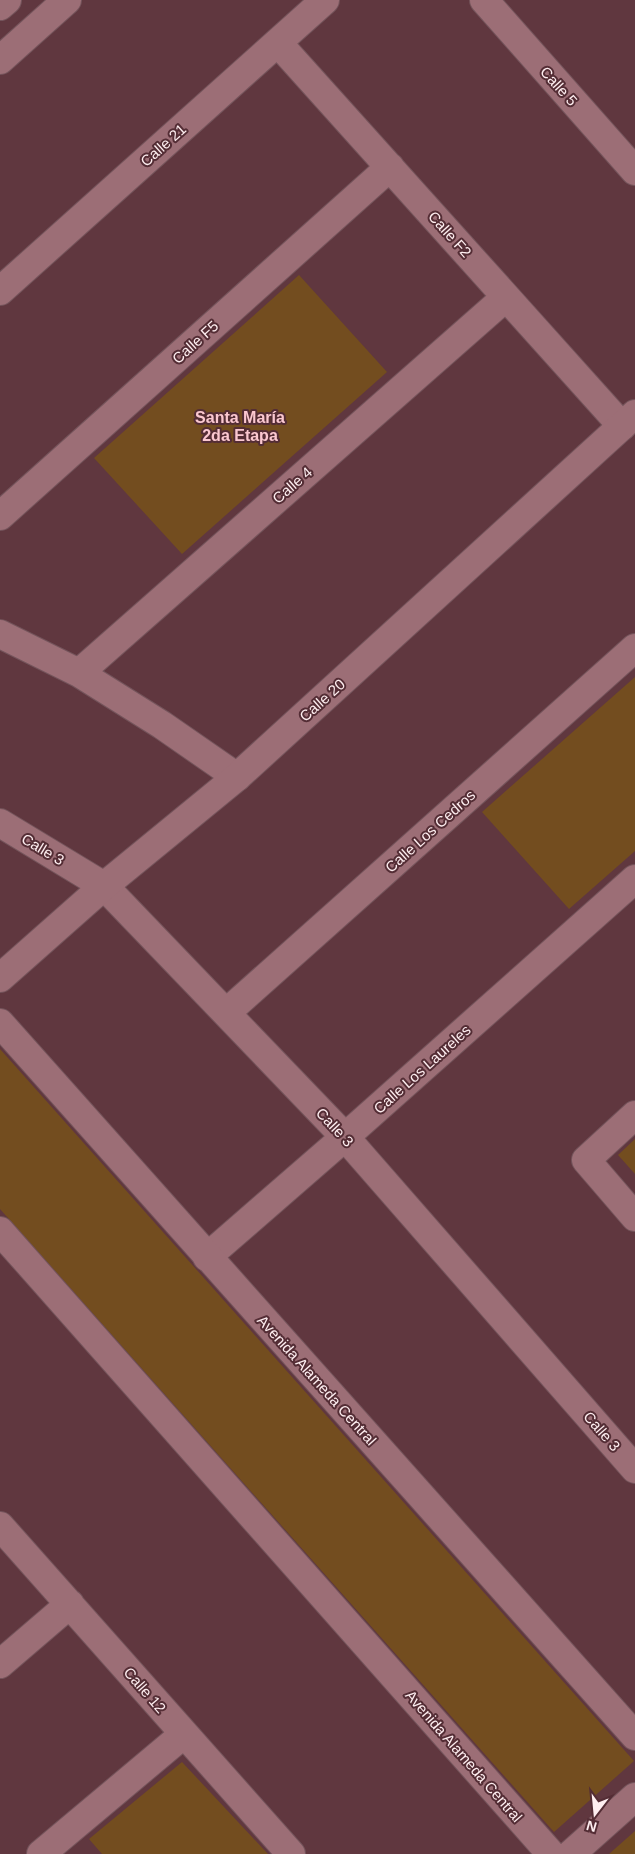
<svg xmlns="http://www.w3.org/2000/svg" width="635" height="1854" viewBox="0 0 635 1854" font-family="Helvetica,sans-serif">
<style>
.green{fill:#734d1f}
.lines{fill:none;stroke-linecap:round;stroke-linejoin:round}
.minor-casing{stroke:#74545b;stroke-width:30}
.tertiary-casing{stroke:#74545b;stroke-width:30}
.minor{stroke:#9c6e76;stroke-width:28}
.tertiary{stroke:#9c6e76;stroke-width:28}
.labels{text-anchor:middle;dominant-baseline:central;stroke-width:4;stroke-linejoin:round;paint-order:stroke}
.street-label{font-size:15px;fill:#feeef0;stroke:#542d35}
.neighbourhood-label{font-size:16px;font-weight:bold;fill:#fbc8d0;stroke:#542d35}
</style>
<rect width="100%" height="100%" fill="#60373f"/>
<path class="green" d="M299,275l88,97 -205,182 -88,-96z
M635,677v174l-66,58 -87,-97z
M0,1049l634,712 -80,71 -554,-623z
M635,1139v35l-17,-19z
M182,1762l86,92h-166l-13,-15z
M635,1831v23h-26z"/>
<g class="lines">
<g class="minor-casing">
<path id="minor" d="M278,43l344,383
M0,291l325,-291
M0,516l390,-349
M0,634l79,39 83,52 75,52
M79,673l427,-376
M104,886l241,251 290,332
M226,1013l409,-365
M635,1115l-49,45 49,57
M207,1257l138,-120 290,-258
M0,1526l291,328
M0,1664l70,-60
M41,1854l143,-120"/>
</g>
<g class="tertiary-casing">
<path id="tertiary" d="M484,0l151,171
M0,6l7,-6
M0,60l67,-60
M0,823l104,63
M0,978l104,-92 133,-109 398,-363
M0,1023l635,713
M0,1231l551,623
M571,1854l64,-57"/>
</g>
<use href="#minor" class="minor"/>
<use href="#tertiary" class="tertiary"/>
</g>
<g class="labels">
<g class="street-label">
<text transform="translate(559 86) rotate(48)">Calle 5</text>
<text transform="translate(163 145) rotate(-42)">Calle 21</text>
<text transform="translate(450 234) rotate(48)">Calle F2</text>
<text transform="translate(195 342) rotate(-42)">Calle F5</text>
<text transform="translate(292 485) rotate(-41)">Calle 4</text>
<text transform="translate(322 700) rotate(-42)">Calle 20</text>
<text transform="translate(430 831) rotate(-42)">Calle Los Cedros</text>
<text transform="translate(43 849) rotate(31)">Calle 3</text>
<text transform="translate(422 1069) rotate(-42)">Calle Los Laureles</text>
<text transform="translate(335 1127) rotate(47)">Calle 3</text>
<text transform="translate(317 1380) rotate(48)">Avenida Alameda Central</text>
<text transform="translate(602 1431) rotate(49)">Calle 3</text>
<text transform="translate(145 1690) rotate(49)">Calle 12</text>
<text transform="translate(464 1756) rotate(49)">Avenida Alameda Central</text>
</g>
<g class="neighbourhood-label">
<text x="240" y="417">Santa María<tspan x="240" dy="18">2da Etapa</tspan></text>
</g>
</g>
<g transform="translate(595 1814) rotate(196)" stroke="#542d35" stroke-width="4" paint-order="stroke">
<path d="M0-4L9 19L0 12L-9 19Z" fill="#feeef0"/>
<text y="-8" font-size="14" font-weight="bold" text-anchor="middle" fill="#feeef0">N</text>
</g>
</svg>
